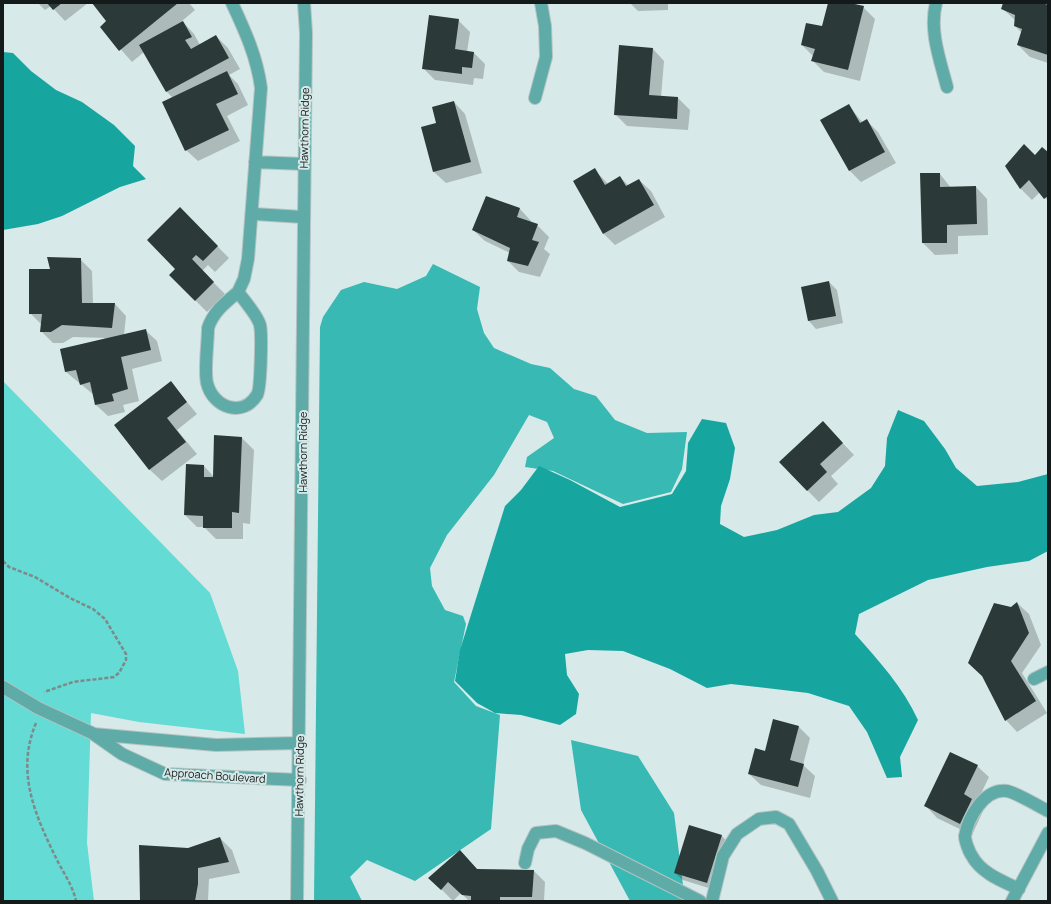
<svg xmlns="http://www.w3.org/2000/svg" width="1051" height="904" viewBox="0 0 1051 904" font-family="Manrope,sans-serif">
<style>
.green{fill:#64dbd4}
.forest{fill:#39b9b3}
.water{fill:#17a59f}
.shadow{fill:#0003}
.building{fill:#2b3a39}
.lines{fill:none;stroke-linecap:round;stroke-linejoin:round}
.minor-casing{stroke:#b4c4c3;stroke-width:14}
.path{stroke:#7d8a89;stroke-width:2.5;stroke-dasharray:4 2;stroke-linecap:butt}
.minor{stroke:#5faba7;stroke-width:12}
.labels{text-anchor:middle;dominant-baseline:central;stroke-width:4;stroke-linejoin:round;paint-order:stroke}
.street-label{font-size:11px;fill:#141a1a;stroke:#d7e9e8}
</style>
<rect width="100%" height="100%" fill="#d7e9e8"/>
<path class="green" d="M3,381l207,212 28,78 7,63 -106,-12 -48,-9 -4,130 7,58h-91z"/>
<path class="forest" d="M433,264l47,23 -3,22 7,24 10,15 37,16 19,4 24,21 22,7 19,24 32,13 40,-1 -5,37 -11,23 -48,12 -70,-33 -28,-4 2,-10 27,-19 -7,-16 -18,-7 -35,60 -47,60 -17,33 2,18 13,24 18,6 3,8 -12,58 22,24 24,9 -9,114 -76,52 -48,-21 -17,17 12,24h-48l6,-574 3,-10 18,-27 23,-8 33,7 29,-13z
M571,740l67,16 36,57 11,88h-55l-49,-91z"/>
<path class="water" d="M3,52l10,1 18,18 25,19 26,12 32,23 21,21 -2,20 13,13 -26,8 -58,29 -24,8 -35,6z
M898,410l26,11 21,28 11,19 21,18 41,-4 30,-8v77l-19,10 -42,6 -59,13 -69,34 -4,20c24,27 48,53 63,86l-18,37 2,20 -15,1 -20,-46 -18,-26 -41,-13 -77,-9 -24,4 -37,-19 -47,-18 -35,-1 -23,4 2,21 12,19 -3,20 -16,11 -39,-10 -26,-2 -18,-10 -22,-22 5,-31 45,-144 16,-16 18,-24 31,14 50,27 52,-13 14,-23 2,-28 14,-24 24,4 9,25 -5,31 -9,27 -1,18 24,13 33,-7 37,-15 24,-3 33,-24 14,-22 2,-28z"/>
<path class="shadow" d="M38,3h50l-23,18 -14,-15 -6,4z
M93,3h96l6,7 -13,11 12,13 6,11 16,-9 12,12 12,21 -11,6 9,9 10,21 -21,11 13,25 -42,20 -12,-11 -13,-52 -6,-6 -23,-40 -12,10 -31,-35 7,-6z
M630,3h38v7l-30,1z
M829,3h17l17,4 12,12 -15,62 -36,-9 -11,-11 1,-4 -12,-12 21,-17z
M1004,3l44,1v59l-18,-6 -12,-12 4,-12 -7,-7 1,-5 -13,-12z
M458,20l12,12 -3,20 7,1 11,11 -2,15 -9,-1 -1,7 -38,-5 -12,-12z
M653,49l11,12 -3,36 17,1 12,12 -2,20 -61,-4 -12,-12z
M454,102l11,12 17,59 -36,10 -12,-11 -12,-44 15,-4z
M849,106l14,17 4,-2 11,11 18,31 -35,19 -11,-11 -28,-50z
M1048,154v47l-8,-9 -8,8 -11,-11 -15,-23z
M595,170l13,14 12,-7 9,9 10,-6 12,11 14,26 -50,28 -11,-11 -30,-52z
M921,174h19l11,14 25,-1 11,12 1,36 -30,1v18l-23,1 -12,-12z
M486,197l34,12 11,12v2l6,2 12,12 -5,12 6,5 -10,23 -21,-5 -11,-11 2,-8 -25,-12 -12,-11z
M180,209l49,49 -14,14 -7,-7 -6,6 23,23 -18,18 -37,-37 6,-6z
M80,259l12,12 1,33h22l11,12 -2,19 21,-5 12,11 5,20 -30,8 7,32 -16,4 2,7 -17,4 -12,-11 -2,-10 -28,-23 -5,-22 46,-12 -34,-1 -10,6h-10l-12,-12 1,-6 -12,-12 21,-43z
M829,282l8,8 6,33 -27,6 -7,-8 -7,-33z
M171,383l26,31 -20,16 20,24 -35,27 -12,-11 -34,-44z
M834,434l20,21 -23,21 7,8 -19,18 -12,-12z
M242,438l12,12 -4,74 -7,-1v16h-27l-12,-12h-7l-12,-12 2,-50 17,1 10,11z
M1017,603l12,11 12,31 -19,28 25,40 -30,19 -11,-12 5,-112z
M774,720l25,7 11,11 -7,27 12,11 -5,22 -49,-13 -12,-11 17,-22z
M977,766l12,11 -13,27 7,7 -11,24 -35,-17 -11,-12z
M690,826l32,10 7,8 -14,46 -32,-10 -8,-7z
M220,838l12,12 8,23 -31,6 -1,22h-67l47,-52z
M460,851l18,19 56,1 11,11 -1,19h-75l-8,-8 -8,8 -23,-23z"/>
<path class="building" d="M47,3h15l-9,7z
M92,3h86l-59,48 -19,-24 6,-6z
M828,3h22l14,3 -16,64 -37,-9 4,-12 -14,-4 5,-22 16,3z
M1003,3h39l6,2v50l-31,-10 5,-16 -8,-3 1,-11 -14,-6z
M429,15l30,4 -4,30 19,3 -2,16 -10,-1v7l-40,-5z
M183,21l9,16 -7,3 6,9 25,-14 13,23 -63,34 -27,-47z
M619,45l34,3 -4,47 29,2 -1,22 -63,-4z
M227,71l11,23 -22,10 13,26 -44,21 -23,-49z
M454,101l17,61 -38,10 -12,-45 15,-4 -4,-16z
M849,104l11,19 7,-4 18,33 -36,19 -29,-51z
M1024,144l11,11 7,-8 6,5v44l-4,3 -15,-19 -9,9 -15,-23z
M595,168l10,17 15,-9 6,10 13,-7 15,26 -51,29 -30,-53z
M920,173h20v14l36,-1 1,38 -30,1v18h-25z
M486,196l34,12 -3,9 21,7 -6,16 7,2 -11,24 -21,-5 3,-13 -38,-18z
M180,207l38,39 -15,15 -7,-6 -4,4 22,23 -19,19 -26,-26 6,-6 -28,-29z
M47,257l34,1 1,45h33l-3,25 -50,-3 -11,7h-11l2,-18h-13v-45h21z
M829,281l7,35 -28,5 -7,-34z
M146,329l5,21 -30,7 7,32 -16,5 2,7 -19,4 -5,-23 -10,3 -4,-15 -11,2 -5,-23z
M171,381l16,21 -20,16 19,24 -37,28 -35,-45z
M823,421l20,22 -23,21 7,8 -20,19 -28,-29z
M214,435l28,2 -3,76 -7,-1v16h-29v-12l-19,-1 2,-51 18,1v12h9z
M1017,602l12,31 -18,28 25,40 -31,20 -23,-45 -14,-13 26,-60 17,4z
M773,719l26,7 -9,34 14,4 -6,23 -50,-13 7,-26 10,3z
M950,752l28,13 -14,29 8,5 -12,25 -36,-18z
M689,825l33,10 -15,48 -33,-10z
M220,837l9,25 -31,6v16l-3,17h-55l-1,-56 49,3z
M460,850l17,19 57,1 -2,27h-32v4h-29v-5l-9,-1 -14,-13 -7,8 -13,-12z"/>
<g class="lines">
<g class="minor-casing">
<path id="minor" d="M232,3c13,28 25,54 29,85l-13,171 -4,20 -6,13
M936,3c-7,28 4,57 11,84
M535,98l11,-41 -1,-31 -4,-23
M255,162l49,2
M253,214l50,3
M238,292c5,7 20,24 22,33 2,8 1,64 -3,70 -14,23 -44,13 -50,-12 -3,-13 1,-40 1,-55 5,-16 18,-26 30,-36z
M1034,679l14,-7
M3,687l35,21 54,25 30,21 43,20 135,6
M93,734l123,11 84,-2
M525,863l3,-14 8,-16 20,-2 29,12 115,58
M1019,889c-17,-8 -38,-16 -47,-33 -3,-4 -7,-15 -7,-20 3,-18 19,-48 42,-45 10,2 31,15 41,20
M297,901l9,-868 -2,-30
M712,901l11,-45 14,-22 22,-15 17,-2 13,7 28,47 15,30
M1012,901l36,-68"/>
</g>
<path class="path" d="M3,561l6,6 26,10 35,21 23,11 12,10 21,35v6l-7,13 -5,4 -41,5 -29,10
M36,723c-21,50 0,94 22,139 7,13 15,25 18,39"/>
<use href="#minor" class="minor"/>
</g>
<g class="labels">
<g class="street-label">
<text transform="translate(304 128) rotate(-89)">Hawthorn Ridge</text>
<text transform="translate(302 452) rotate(-90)">Hawthorn Ridge</text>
<text transform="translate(215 775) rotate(4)">Approach Boulevard</text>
<text transform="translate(299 776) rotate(-89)">Hawthorn Ridge</text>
</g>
</g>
<rect width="1051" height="904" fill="none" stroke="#141a1a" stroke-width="8"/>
</svg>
